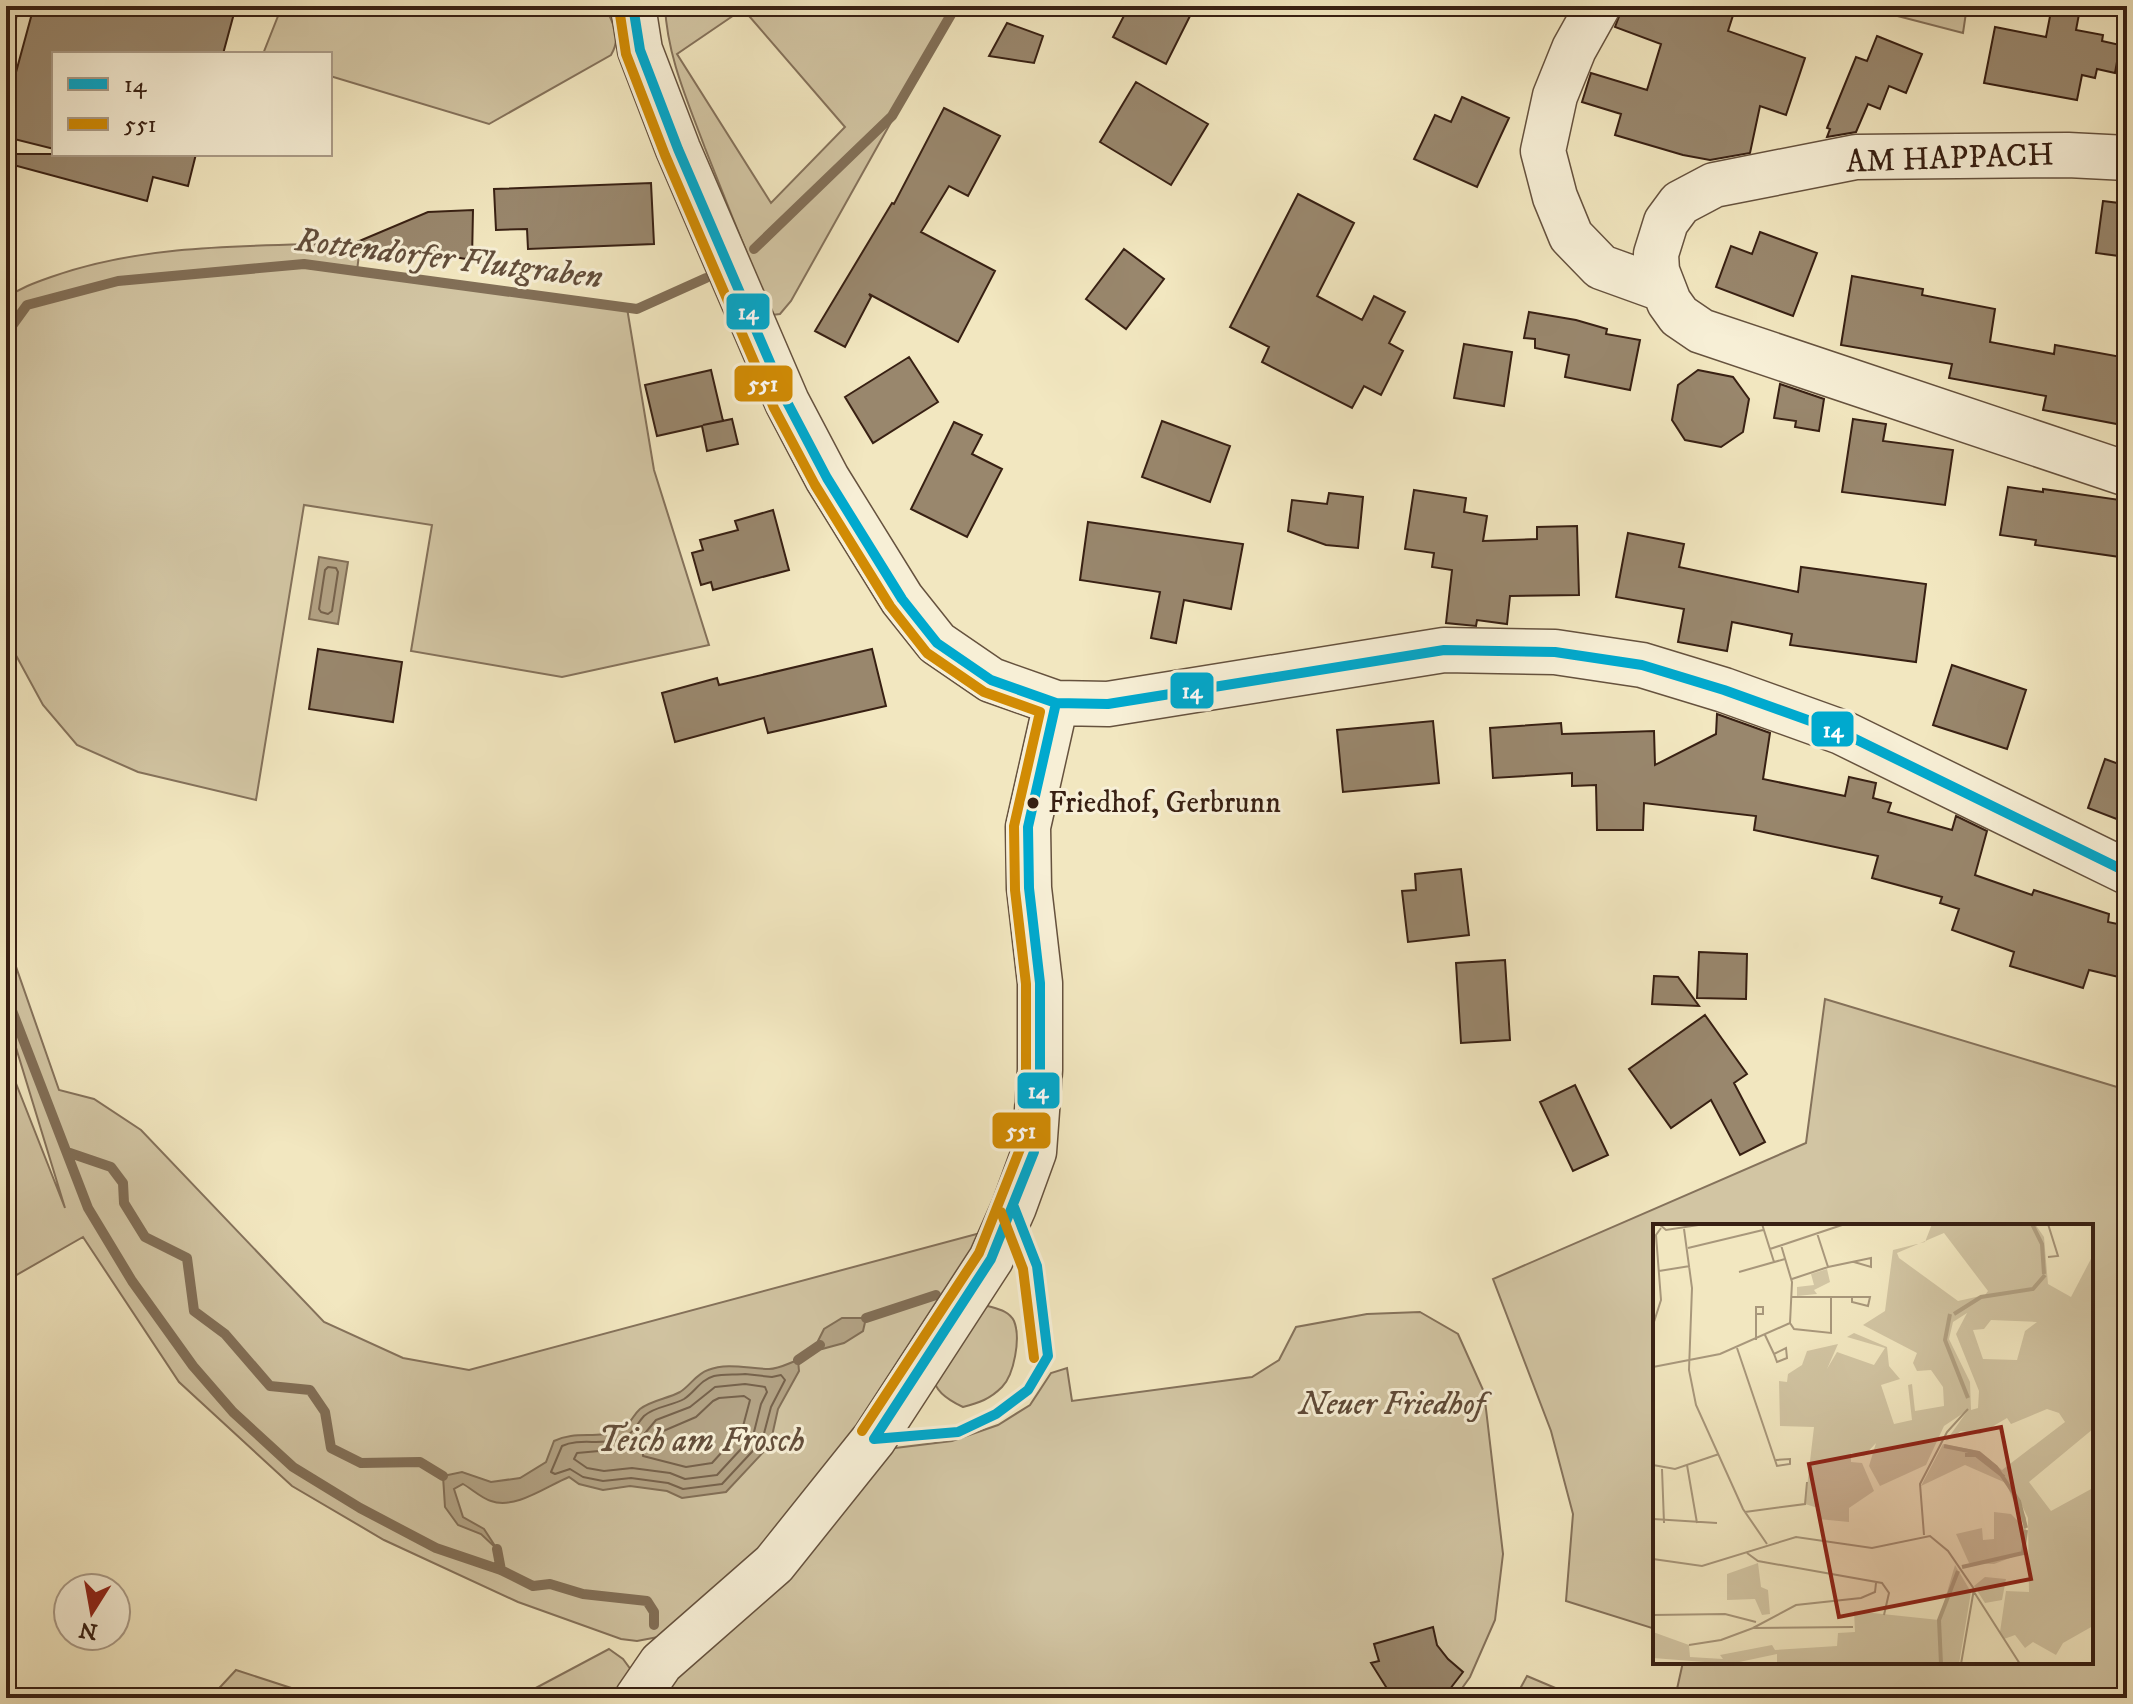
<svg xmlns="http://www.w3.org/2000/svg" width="2133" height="1704" viewBox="0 0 2133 1704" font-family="'IM FELL DW Pica',serif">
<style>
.green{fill:#d2c5a3;stroke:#85725b;stroke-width:2;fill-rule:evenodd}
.water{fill:#b3a385;stroke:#826f57;stroke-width:2}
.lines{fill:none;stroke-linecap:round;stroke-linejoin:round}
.shore{stroke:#76624c;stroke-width:2}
.stream{stroke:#826f57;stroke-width:10}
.building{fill:#99876d;stroke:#382013;stroke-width:2}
.minor-casing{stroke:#66523e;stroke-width:47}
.minor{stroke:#f7efd6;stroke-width:44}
.bus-1-casing{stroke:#f7efd6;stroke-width:16}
.bus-2-casing{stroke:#f7efd6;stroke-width:16}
.bus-1{stroke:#00a9ce;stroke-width:10}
.bus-2{stroke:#d18b04;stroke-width:10}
.bus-dot{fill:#382013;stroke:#f7efd6;stroke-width:3}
.labels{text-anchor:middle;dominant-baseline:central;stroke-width:6;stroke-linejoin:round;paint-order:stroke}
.bus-label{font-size:30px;fill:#382013;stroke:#f7efd6;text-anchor:start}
.street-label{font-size:32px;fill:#382013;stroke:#f7efd6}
.park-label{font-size:32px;font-style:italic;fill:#5e4937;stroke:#f7efd6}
.water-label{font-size:34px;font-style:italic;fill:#634e3b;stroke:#f7efd6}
.inset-river{fill:none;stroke:#b3a385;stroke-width:4}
.inset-road{fill:none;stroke:#a8977b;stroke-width:2}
.view{fill:#8f2418;fill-opacity:0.15;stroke:#8f2418;stroke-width:4}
.inset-edge{fill:none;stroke:#382013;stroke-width:4}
.line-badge{stroke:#f7efd6;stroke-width:3}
.badge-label{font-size:22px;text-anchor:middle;font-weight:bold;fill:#fff}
</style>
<rect width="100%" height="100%" fill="#f2e7c0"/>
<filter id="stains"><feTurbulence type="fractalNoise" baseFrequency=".0025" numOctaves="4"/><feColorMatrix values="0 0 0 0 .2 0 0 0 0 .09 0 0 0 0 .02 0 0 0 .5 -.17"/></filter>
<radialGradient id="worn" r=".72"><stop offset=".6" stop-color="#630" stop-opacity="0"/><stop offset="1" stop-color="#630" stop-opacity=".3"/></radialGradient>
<path class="green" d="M6,6h13l-13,58z
M282,6h323c8,18 17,31 6,49l-122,69 -159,-48v-22h-67z
M665,6h291l-165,295 -11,13 -8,1c-23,-56 -45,-111 -67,-167 -17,-46 -38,-92 -40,-142zM743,9l102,118 -74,76 -94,-149z
M1859,6h108l-4,27z
M315,244l45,2 -3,25 270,37 27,162 55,175 -147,32 -151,-26 21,-126 -128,-20 -48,295 -118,-28 -61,-27 -34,-40 -37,-68v-339c14,-10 28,-15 45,-21 84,-30 176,-31 264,-33z
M6,938l53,152 35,9 47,31 183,192 79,36 66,12 515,-138 -18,42 -215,298 -93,65 -21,4 -16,-2 -103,-37 -134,-62 -92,-54 -113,-104 -96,-145 -77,44v-223l59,150 -59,-193z
M1825,999l302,91v608h-452l8,-36h408v-436h-436v403l-89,-28 7,-87 -22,-83 -58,-152 313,-136z
M988,1306c10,3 21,5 26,15 7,17 0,54 -12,66 -12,12 -23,16 -39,20 -45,-21 -29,-38 -7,-70 11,-15 14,-25 32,-31z
M1420,1312l38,22 26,58 19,162 -8,66 -25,57 -15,21h-792l24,-33 192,-215 73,-9 46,-16 32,-20 21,-32 16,-5 5,33 180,-24 27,-17 17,-33 71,-13z
M609,1649l14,10 14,19 -11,20h-109z
M236,1670l86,28h-112z
M1527,1676l52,22h-64z"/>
<path class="water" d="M319,557l29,5 -10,62 -29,-5z
M842,1318h24l-3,13 -19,12 -22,6 -4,-8 6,-12z
M798,1360l1,11 -21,38 -8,36 -44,47 -44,6 -15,-7 -37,-5 -27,4 -24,-6 -10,-7c-22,9 -54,33 -78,24 -10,-3 -19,-12 -28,-17l-9,5 9,28 21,12 13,20 -16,-15 -23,-9 -13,-18 -2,-31 19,-4 29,10 29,-4 26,-16 8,-21c22,-11 44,-1 65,-11 14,-7 12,-13 21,-21 12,-9 27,-10 40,-17 10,-6 16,-18 28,-22 20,-8 41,-1 61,-1 10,0 20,-6 29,-9z"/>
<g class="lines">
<path class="shore" d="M328,567l8,1 2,4 -6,39 -4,3 -7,-2 -2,-3 6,-39z
M745,1374l27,3 9,-2 4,5 -14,27 -9,34 -40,43 -39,5 -15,-6 -37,-5 -28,3 -20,-4 -13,-8 -15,5 -4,-2 11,-26c16,-8 37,-1 55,-6 18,-6 17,-13 27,-24 11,-10 28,-10 40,-17 11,-7 16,-19 30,-23 9,-2 21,-1 31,-2z
M745,1384l20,3 2,5 -6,12 -8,32 -36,39 -32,4 -15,-6 -38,-5 -28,3 -17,-3 -13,-9 3,-6 44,-4 20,-11 15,-18 34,-13 25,-20z
M744,1396l6,4 -8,30 -30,33 -26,4 -43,-11v-4l10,-9 8,-11 35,-15 17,-16 6,-3z"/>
<path class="stream" d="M754,249l138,-133 64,-110
M6,334l21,-29 91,-24 186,-17 333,45 69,-31
M6,995l82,213 44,73 61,85 40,46 60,55 67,41 76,40 65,22 32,16 17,-2 33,10 64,7 7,11v13
M67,1152l44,15 12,16 1,20 21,34 42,21 7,53 31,23 45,52 40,4 15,22 6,36 30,15 59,-1 23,14
M866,1318l70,-23
M798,1360l22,-15
M497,1549l4,21"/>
</g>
<path class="building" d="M34,6h202l-13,48h-169v95l-48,-12v-28z
M1129,6h66l-29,58 -53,-27z
M1623,6h113l-8,25 77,27 -19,57 -26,-9 -10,47 -40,7 -27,-5 -68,-20 6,-21 -39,-12 9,-29 56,17 14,-46 -46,-17z
M2052,6l28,3 -4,21 27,5 -1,6 18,4 -5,28 -18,-4 -2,9 -13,-3 -5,25 -93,-17 11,-56 51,10z
M1007,23l36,13 -9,27 -45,-7z
M1877,36l45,18 -16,39 -17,-7 -9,23 -12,-5 -12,28 -29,5 3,-8 -3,-1 29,-71 11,4z
M1136,82l72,42 -37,61 -71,-43z
M1462,97l47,21 -32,69 -63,-28 21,-44 16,7z
M944,108l56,28 -32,60 -19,-10 -28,46 74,39 -37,71 -89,-48 2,3 -26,50 -30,-16 77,-128 2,1z
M6,154h190l-8,32 -35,-9 -6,24 -141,-38z
M651,183l3,61 -126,5 -1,-20 -31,1 -2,-41z
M1298,194l56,29 -37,73 45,24 12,-24 31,16 -16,31 14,8 -22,44 -17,-9 -12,22 -90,-46 7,-15 -39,-20z
M2103,201l24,3v53l-31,-4z
M473,210l-1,50 -41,-7h-100l97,-41z
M1760,232l57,21 -24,63 -77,-29 15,-41 21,8z
M1124,249l40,30 -38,50 -40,-30z
M1852,276l71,13 -1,6 73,14 -5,33 64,12 1,-9 72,13v40l-5,27 -79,-15 3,-14 -97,-18 3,-14 -111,-19z
M1529,312l47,8 31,9 -1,5 34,6 -10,50 -65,-13 4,-22 -34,-7v-9l-11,-1z
M1464,344l48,8 -8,54 -50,-8z
M909,357l29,45 -65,41 -28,-46z
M711,370l12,51 -20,4 29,-6 6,25 -31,7 -5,-25 -45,10 -12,-51z
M1698,370l35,7 16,22 -6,33 -22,15 -36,-7 -13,-20 6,-35z
M1780,384l44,15 -5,32 -24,-4 1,-6 -22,-3z
M1853,419l33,5 -3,17 70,9 -8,55 -103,-13z
M1162,421l68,25 -20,56 -68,-25z
M954,422l28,13 -10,19 30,15 -35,68 -56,-28z
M2008,487l35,5v-3l84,12v57l-92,-13 1,-5 -36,-5z
M1414,490l52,8 -2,14 23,4 -4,25 54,-2v-12l40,-1 2,69 -69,1 -3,28 -30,-4 -1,6 -30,-3 6,-53 -20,-3 2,-14 -29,-4z
M1329,493l34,4 -5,51 -32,-3 -38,-14 4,-31 35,4z
M773,510l16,60 -76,20 -2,-8 -10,3 -9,-32 11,-3 -3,-10 38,-10 -3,-9z
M1088,522l155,22 -12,65 -47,-9 -8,43 -25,-5 9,-46 -80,-12z
M1628,533l56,11 -5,23 119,25 3,-25 125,17 -10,78 -126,-17 2,-11 -60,-12 -5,29 -49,-9 6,-33 -68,-12z
M318,649l84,13 -9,60 -84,-13z
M872,649l14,57 -118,27 -4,-15 -89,24 -13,-49 55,-15 2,7z
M1952,665l74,25 -19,59 -74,-24z
M1717,714l53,19 -7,46 82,17 4,-19 27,6 -3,15 18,5 -3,9 64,18 4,-14 31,15 -12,44 57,20 2,-5 75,24 -1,8 19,4v53l-38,-9 -6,18 -73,-22 4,-14 -62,-22 7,-21 -19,-6 2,-6 -70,-19 6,-22 -124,-26 2,-14 -112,-13 -1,27h-46l-1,-45 -24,1v-13l-79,5 -3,-50 71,-5 1,11 92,-3 1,34 61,-31z
M1433,721l6,62 -96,9 -6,-62z
M2105,759l22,8v56l-39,-15z
M1461,869l8,66 -61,7 -6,-51 14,-1 -1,-16z
M1699,952l48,2 -1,45 -49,-1z
M1505,960l5,80 -49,3 -5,-80z
M1654,976l24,1 21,29 -47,-2z
M1705,1015l42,59 -13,9 31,59 -25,13 -29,-55 -40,28 -42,-59z
M1575,1085l33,70 -35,16 -33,-69z
M1433,1627l4,18 11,14 15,13 -20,26h-50l-22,-35 8,-2 -5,-17z"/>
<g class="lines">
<g class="minor-casing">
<path id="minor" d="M633,6l7,44 38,99 109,253 40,76 75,121 35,44 54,37 65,23 52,1 336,-54 111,2 87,13 82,25 117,42 286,140
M1598,6l-24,43 -19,47 -12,55 12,46 16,39 30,31 61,22
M2127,158l-59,-3 -212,2 -142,28 -34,18 -14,19 -10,32 1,17 12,31 10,14 22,15 426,143
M637,1698l24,-35 113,-99 100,-125 117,-180 23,-52 20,-55 6,-82v-87l-11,-95 -1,-61 28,-124"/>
</g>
<use href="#minor" class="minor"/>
<g class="bus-1-casing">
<path id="bus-1" d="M633,6l7,44 38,99 109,253 40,76 75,121 35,44 54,37 65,23 52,1 336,-54 111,2 87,13 82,25 117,42 286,140
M874,1439l117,-180 43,-107 6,-82v-87l-11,-95 -1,-61 28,-124
M874,1439l84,-7 38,-18 32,-24 20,-34 -11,-90 -23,-59"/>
</g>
<g class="bus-2-casing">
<path id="bus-2" d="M619,8l7,46 39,101 109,253 41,77 75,121 37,47 57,39 56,20 -26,114 1,64 11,94v85l-6,80 -41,104 -117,178
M1001,1212l22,57 11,89"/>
</g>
<use href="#bus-1" class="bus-1"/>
<use href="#bus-2" class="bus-2"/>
</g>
<circle class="bus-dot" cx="1033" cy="803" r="7"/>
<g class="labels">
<g class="bus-label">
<text x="1048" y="803">Friedhof, Gerbrunn</text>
</g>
<g class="street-label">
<text transform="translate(1950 159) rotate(-2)">AM HAPPACH</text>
</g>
<g class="park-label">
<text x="1392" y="1405">Neuer Friedhof</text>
</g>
<g class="water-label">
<text transform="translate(449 259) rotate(7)">Rottendorfer Flutgraben</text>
<text x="701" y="1441">Teich am Frosch</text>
</g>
</g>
<g transform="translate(1653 1224)">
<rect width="440" height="440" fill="#f2e7c0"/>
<path d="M279,0h103l9,13 4,47 23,13 22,-42v174l-64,53 22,29 42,-23v138l-30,17 -7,12 -23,-13 -8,6 -10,-13 -11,4 -4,-7 6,-41 23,1 -1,-74 -16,-33 14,33v34l-32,12 -25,-1 -13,-29 26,-6 1,12 11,-1v-27l17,2 14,14 -19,-45 -41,-18 -44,21 22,-42 36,7 23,19 63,-48 -6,-9 -12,-4 -36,15 -4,-6 -27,16 -19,-3 -15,10 22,-31 -24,16 -18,39 -46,21 -11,-20 7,-23 -12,13 -13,-3v9l11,1 12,28 -25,17v14l-31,-3v-11l-13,-4 9,-77 -34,-1 -1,-45 8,1 1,-8 14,-9 5,-14 31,-7 -11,25 10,-17 37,13 11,-17 -38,-11 7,-4 33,14 2,19 11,13 -19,6 13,39 18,-4 -4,-35 4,-1 3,27 29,-5 -1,-19 -12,-17 -14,1 -4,-8 4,-10 -54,-28 22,-14 8,-61 32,-8zM291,9l44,58 -3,4 -27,6 -59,-43 -2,-5zM314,89l-11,21 23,57 -1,17 -7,2 -1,-28 -21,-43 4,-17zM338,96l46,2 -12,9 -8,29 -34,-1 -10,-29 11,-1zM174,45l3,13 -16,8 3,4 -20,2v-9l17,-2 -3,-11zM105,339l3,24 7,3 2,24 -8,1 -7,-16 -28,1v-26zM302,341l16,27 -12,72h-182v-10l-47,10 -77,-6v-26l36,13 1,12 33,2 -3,-4 52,-10 3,5 62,-4 1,-13 17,-1 -1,-21 85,9zM332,353l21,2 -4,21 -17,3 -11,-17z" fill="#d2c5a3" fill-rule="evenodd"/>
<path class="inset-river" d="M379,0l10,20 2,30M297,90l-5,26 23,58M301,90l27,-17 52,-8 12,-14M291,222l35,7 17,14 23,34 7,27M312,231h11l28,22M309,343l61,-14 3,-23M288,440l-2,-44 19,-49"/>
<path class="inset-road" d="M6,0l7,6 39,-6M109,0l12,38M31,5l8,59 -3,82 7,35 47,104 24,35M164,9l11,34M35,24l75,-18M117,25l75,-25M395,33l10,-1 -10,-32M6,47l31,-5M86,48l46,-13M139,55l36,-12 43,-9v9l-17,-5M139,73h78l-2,9 -16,-4v-5M137,99l4,6 37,4v-36M0,101l8,-25 -5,-65 5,-7M112,111l9,19 3,8 10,-4 -1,-10 -12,6M103,116v-33h7v7h-7M84,124l40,118 13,-2v-5l-14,1M0,143l67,-13 70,-31 2,-41 -11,-37M0,241l22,4 44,-15M34,241l10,58M9,245l2,54M92,288l60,-8 2,-22M0,295l64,4M271,311l-4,-51 27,-52 21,-23M94,329l11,8 124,22 7,10 -5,22M0,335l49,7 94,-29 76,11 58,-12 18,15 26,38 -13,75M321,368l46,72M0,391l72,-1 31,8M100,404l43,-23 65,-7 14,-6 1,-9M36,421l32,-5 32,-12 100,-1"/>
<path class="view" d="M348,203l30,152 -192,38 -30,-153z"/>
<rect width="440" height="440" class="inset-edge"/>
</g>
<g class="line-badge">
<rect x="725" y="292" width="46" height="39" rx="8" fill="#00a9ce"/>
<rect x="733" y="364" width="61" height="39" rx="8" fill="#d18b04"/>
<rect x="1169" y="671" width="46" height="39" rx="8" fill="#00a9ce"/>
<rect x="1810" y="710" width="45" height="38" rx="8" fill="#00a9ce"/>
<rect x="1016" y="1071" width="45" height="39" rx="8" fill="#00a9ce"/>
<rect x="991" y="1111" width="61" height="39" rx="8" fill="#d18b04"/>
</g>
<g class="badge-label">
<text x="748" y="319">14</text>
<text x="763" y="391">551</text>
<text x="1192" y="698">14</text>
<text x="1833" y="737">14</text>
<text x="1038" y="1098">14</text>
<text x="1021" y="1138">551</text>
</g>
<rect width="2133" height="1704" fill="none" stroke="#f2e7c0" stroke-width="32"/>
<rect x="8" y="8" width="2117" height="1688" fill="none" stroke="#382013" stroke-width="4"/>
<rect x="16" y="16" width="2101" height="1672" fill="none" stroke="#382013" stroke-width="2"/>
<rect x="52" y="52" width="280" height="104" fill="#f7efd6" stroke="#ab9c88" stroke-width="2"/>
<rect x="68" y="78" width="40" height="12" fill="#00a9ce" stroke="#ab9c88" stroke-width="2"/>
<text x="124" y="92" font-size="24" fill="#382013">14</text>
<rect x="68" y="118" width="40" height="12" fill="#d18b04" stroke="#ab9c88" stroke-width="2"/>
<text x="124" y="132" font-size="24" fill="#382013">551</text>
<g transform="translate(92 1612) rotate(191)"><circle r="38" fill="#f7efd6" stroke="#ab9c88" stroke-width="2"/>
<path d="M0-6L14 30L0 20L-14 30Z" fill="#8f2418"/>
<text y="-12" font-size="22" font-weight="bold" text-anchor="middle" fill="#382013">N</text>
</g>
<rect width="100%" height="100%" filter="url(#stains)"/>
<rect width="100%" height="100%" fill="url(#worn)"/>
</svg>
